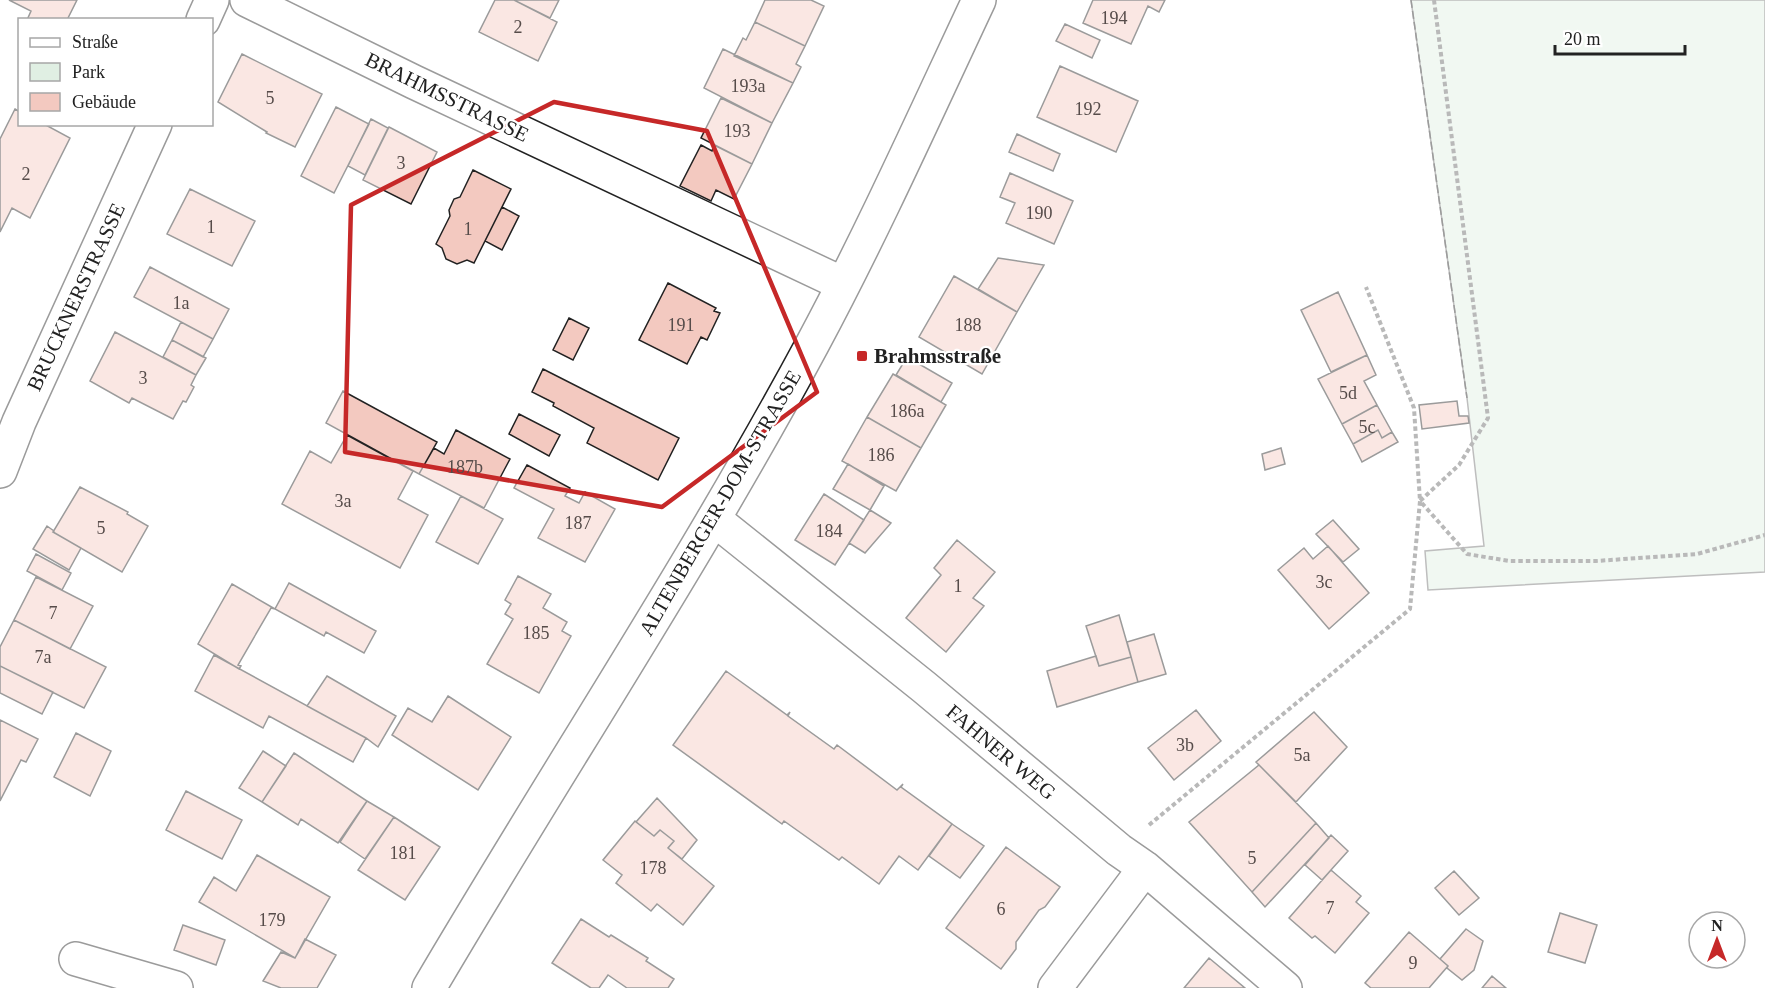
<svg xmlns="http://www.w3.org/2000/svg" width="1765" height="988" viewBox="0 0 1765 988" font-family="'Times New Roman',serif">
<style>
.green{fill:#e0efe3;stroke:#6f6f6f;stroke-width:1.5}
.building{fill:#f3c9c0;stroke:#222;stroke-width:1.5}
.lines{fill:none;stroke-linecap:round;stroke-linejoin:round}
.minor-casing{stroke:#222;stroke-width:36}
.major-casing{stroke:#222;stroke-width:36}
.path{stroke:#646464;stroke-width:4;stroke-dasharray:4.5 3;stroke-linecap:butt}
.minor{stroke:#fff;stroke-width:33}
.major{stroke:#fff;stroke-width:33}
.fence{stroke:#222;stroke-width:1.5;stroke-dasharray:8 3;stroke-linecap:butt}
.marked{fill:none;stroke:#c62828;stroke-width:4.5;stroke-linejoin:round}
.poi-dot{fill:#c62828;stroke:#fff;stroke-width:2}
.labels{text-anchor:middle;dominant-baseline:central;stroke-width:4.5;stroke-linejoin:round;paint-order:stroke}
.number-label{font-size:18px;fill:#564c4a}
.street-label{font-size:21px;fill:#222;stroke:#fff}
.poi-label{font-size:21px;font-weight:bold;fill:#222;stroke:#fff;text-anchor:start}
</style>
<rect width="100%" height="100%" fill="#fff"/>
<path class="green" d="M1411,0h354v572l-337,18 -3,-39 59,-5 -17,-148z"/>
<path class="building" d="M9,0h68l-10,20h-40l4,-9z
M495,0h19l43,22 -19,39 -59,-29z
M514,0h45l-9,18z
M765,0h46l13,6 -19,40 -50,-24z
M1093,0h72l-6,12 -11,-6 -17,38 -48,-21z
M755,22l50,24 -9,18 5,3 -8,16 -59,-27 9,-18 3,2z
M1065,24l35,16 -8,18 -36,-17z
M723,49l70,34 -21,40 -68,-35z
M242,54l80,40 -27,53 -29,-14 1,-1 -49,-30z
M1060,66l78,35 -22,51 -79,-35z
M721,98l51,25 -20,41 -51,-26z
M336,107l33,17 -35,69 -33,-17z
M15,109l5,3v12h24l26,14 -40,80 -18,-10 -12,24v-93z
M371,119l17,9 -23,47 -17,-9z
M389,127l48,25 -26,52 -48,-24z
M1017,134l43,20 -7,17 -44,-19z
M701,145l11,6 2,-6 38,19 -18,35 -18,-9 -5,11 -31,-15z
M473,170l38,19 -37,74 -7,-3 -10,4 -11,-5 -4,-11 -6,-4 14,-28 -1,-6 5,-11 6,-2z
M1010,173l63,28 -19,43 -48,-21 9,-20 -15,-6z
M190,189l65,32 -23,45 -65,-32z
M502,207l17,9 -17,34 -17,-9z
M998,258l46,7 -27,47 -39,-23z
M150,267l79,42 -16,30 -79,-42z
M954,276l63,36 -35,62 -63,-37z
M668,283l48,25 -2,3 6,2 -13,27 -6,-3 -14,27 -48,-24z
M1338,292l29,63 -36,17 -30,-62z
M569,318l20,10 -16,32 -20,-10z
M181,322l32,17 -10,18 -31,-17z
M115,332l81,43 -5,10 3,2 -8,15 -3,-1 -10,18 -41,-21 -3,5 -39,-22z
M172,340l34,18 -10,17 -33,-18z
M1367,355l9,20 -12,6 13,24 -35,19 -24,-45z
M907,357l45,26 -11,19 -45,-27z
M543,369l136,69 -21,42 -71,-37 7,-15 -41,-22 1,-3 -22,-11z
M893,374l53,31 -25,43 -54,-31z
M343,391l94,51 -18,32 -93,-51z
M1457,401l2,15h9l1,7 -47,6 -3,-24z
M1377,405l15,27 -10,6 -4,-8 -25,14 -11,-20z
M519,414l41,21 -11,21 -40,-22z
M867,417l54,31 -25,43 -54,-30z
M456,430l54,29 -26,49 -65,-34 15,-26 10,6z
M1378,430l4,8 10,-6 6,10 -36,20 -9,-18z
M347,435l66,36 -15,28 30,16 -28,53 -118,-64 28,-53 21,12z
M1281,448l4,16 -20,6 -3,-16z
M848,464l36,22 -14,24 -37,-21z
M527,465l43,23 -5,8 14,7 6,-11 30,17 -30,53 -47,-24 16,-29 -40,-21z
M80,487l48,25 -1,2 21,12 -26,46 -69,-40z
M824,494l40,26 -29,45 -40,-25z
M461,496l42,23 -25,45 -42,-22z
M870,510l21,13 -26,30 -16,-10z
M1333,520l26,29 -16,13 -27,-28z
M47,526l7,5 -1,1 28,16 -12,22 -36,-21z
M957,540l38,32 -22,26 11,8 -38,46 -40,-34 35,-43 -7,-7z
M1328,546l41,47 -40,36 -51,-59 26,-22 9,11z
M36,554l35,19 -9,17 -35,-19z
M518,576l33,18 -8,14 24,14 -5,9 9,5 -32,57 -52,-29 26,-45 -8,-5 6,-10 -6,-4z
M36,577l57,29 -23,43 -56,-29z
M289,583l87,48 -12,22 -38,-21 -2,4 -49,-27z
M232,584l43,25 -4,-1 -33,57 3,1 -2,3 -41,-25z
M1119,615l12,42 -32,9 -13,-40z
M14,620l92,47 -22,41 -84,-42v-19z
M1154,634l12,40 -28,8 -11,-40z
M214,655l152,83 -13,24 -84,-46 -6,12 -68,-37z
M1096,656l3,10 32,-9 7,25 -81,25 -10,-36z
M0,666l53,26 -11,22 -42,-21z
M726,671l61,44 3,-3 -2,4 46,33 3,-4 60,45 6,-6 -2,3 51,37 -34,46 -19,-14 -20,28 -37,-27 -3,3 -55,-39 -2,3 -109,-79z
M327,676l69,40 -18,31 -12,-9 -59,-32z
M448,696l63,41 -33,53 -86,-55 16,-27 24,14z
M1196,710l25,31 -47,39 -26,-32z
M1314,712l33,35 -51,55 -40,-40z
M0,720l38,19 -12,23 -5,-2 -21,41z
M76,733l35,18 -21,45 -36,-19z
M263,751l23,15 -24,36 -23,-14z
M294,753l73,48 -29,42 -37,-24 -3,6 -36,-23z
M1259,765l57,58 -64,69 -63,-70z
M186,791l56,29 -20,39 -56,-29z
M657,798l40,42 -15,19 -14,-11 6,-7 -14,-11 -6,6 -18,-14z
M367,801l27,16 -29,42 -25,-17z
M394,817l46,30 -35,53 -47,-30z
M635,821l19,15 6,-6 14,11 -6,7 46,38 -31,39 -26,-21 -6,7 -35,-28 6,-8 -19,-15z
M1316,823l13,15 -64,69 -13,-15z
M952,824l32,22 -24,32 -31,-22z
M1331,835l17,16 -26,29 -17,-15z
M1006,847l54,40 -15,20 -6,3 -23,32v7l-15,20 -55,-41z
M257,855l73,42 -35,61 -96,-56 15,-25 22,14z
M1331,870l30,26 -5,6 13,11 -34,40 -20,-17 -3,2 -23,-20z
M1454,871l25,27 -20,17 -24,-27z
M1560,913l37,12 -12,38 -37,-11z
M581,919l28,18 2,-2 37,23 -2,3 28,18 -6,9h-41l-19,-13 -9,13h-8l-39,-25z
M183,925l42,15 -9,25 -42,-15z
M1466,929l17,12 -9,29 -12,10 -15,-12 1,-2 -8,-7z
M1409,932l39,34 -19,22h-58l-6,-5z
M305,939l31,16 -19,33h-36l-18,-7 18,-29 14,6z
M1209,958l36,30h-61z
M1492,976l14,12h-24z"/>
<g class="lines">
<g class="minor-casing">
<path id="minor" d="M247,0l167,82 429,202
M203,20l9,-20
M0,471l19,-49 136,-298
M714,519l210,168 195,163 26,18 140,120
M76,959l100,29
M1055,988l90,-120"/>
</g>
<g class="major-casing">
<path id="major" d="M429,988c127,-216 266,-425 384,-645 60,-112 112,-228 166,-343"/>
</g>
<path class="path" d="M1434,0l54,418 -29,47 -39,36 47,53 42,7h87l101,-7 68,-19
M1149,825l261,-216 10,-108 -6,-93 -48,-121"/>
<use href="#minor" class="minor"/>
<use href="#major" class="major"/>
<path class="fence" d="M1411,0l56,398"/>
</g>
<path d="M0 0H1765V988H0ZM554,102l153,29 110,261 -155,115 -317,-55 6,-247z" fill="#fff" fill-opacity=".55" fill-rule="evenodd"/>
<path class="marked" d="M554,102l153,29 110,261 -155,115 -317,-55 6,-247z"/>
<rect class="poi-dot" x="856" y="350" width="12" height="12" rx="3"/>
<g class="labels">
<g class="number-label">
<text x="1114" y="18">194</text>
<text x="518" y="27">2</text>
<text x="748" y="86">193a</text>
<text x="270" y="98">5</text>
<text x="1088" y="109">192</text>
<text x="737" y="131">193</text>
<text x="401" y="163">3</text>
<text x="26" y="174">2</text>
<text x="1039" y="213">190</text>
<text x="211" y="227">1</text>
<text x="468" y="229">1</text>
<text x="181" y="303">1a</text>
<text x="681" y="325">191</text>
<text x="968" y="325">188</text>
<text x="143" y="378">3</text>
<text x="1348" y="393">5d</text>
<text x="907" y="411">186a</text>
<text x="1367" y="427">5c</text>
<text x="881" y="455">186</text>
<text x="465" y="467">187b</text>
<text x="343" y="501">3a</text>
<text x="578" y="523">187</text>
<text x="101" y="528">5</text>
<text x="829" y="531">184</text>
<text x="1324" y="582">3c</text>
<text x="958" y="586">1</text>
<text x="53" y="613">7</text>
<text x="536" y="633">185</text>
<text x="43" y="657">7a</text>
<text x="1185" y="745">3b</text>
<text x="1302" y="755">5a</text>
<text x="403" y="853">181</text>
<text x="1252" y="858">5</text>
<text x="653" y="868">178</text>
<text x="1330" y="908">7</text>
<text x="1001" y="909">6</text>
<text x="272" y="920">179</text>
<text x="1413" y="963">9</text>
</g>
<g class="street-label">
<text transform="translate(447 97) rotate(26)">BRAHMSSTRASSE</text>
<text transform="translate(76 297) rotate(-65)">BRUCKNERSTRASSE</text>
<text transform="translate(720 503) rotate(-60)">ALTENBERGER-DOM-STRASSE</text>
<text transform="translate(1001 752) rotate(40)">FAHNER WEG</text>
</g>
<g class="poi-label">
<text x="874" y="356">Brahmsstraße</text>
</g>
</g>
<rect x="18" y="18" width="195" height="108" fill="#ffffff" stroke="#a7a7a7" stroke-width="1.5"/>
<rect x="30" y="38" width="30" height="9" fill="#ffffff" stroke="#a7a7a7" stroke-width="1.5"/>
<text x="72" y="48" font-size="18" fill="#222222">Straße</text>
<rect x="30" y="63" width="30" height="18" fill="#e0efe3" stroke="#a7a7a7" stroke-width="1.5"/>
<text x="72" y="78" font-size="18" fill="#222222">Park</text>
<rect x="30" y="93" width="30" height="18" fill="#f3c9c0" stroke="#a7a7a7" stroke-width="1.5"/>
<text x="72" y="108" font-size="18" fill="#222222">Gebäude</text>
<g transform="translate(1717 940)"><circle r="28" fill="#ffffff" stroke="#a7a7a7" stroke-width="1.5"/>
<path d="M0-4.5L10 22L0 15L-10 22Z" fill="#c62828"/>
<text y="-9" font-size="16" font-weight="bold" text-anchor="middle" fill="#222222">N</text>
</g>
<path d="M1555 45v9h130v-9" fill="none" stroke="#222222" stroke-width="3"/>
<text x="1564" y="45" font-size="18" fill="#222222" stroke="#ffffff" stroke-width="4.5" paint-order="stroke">20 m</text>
</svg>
